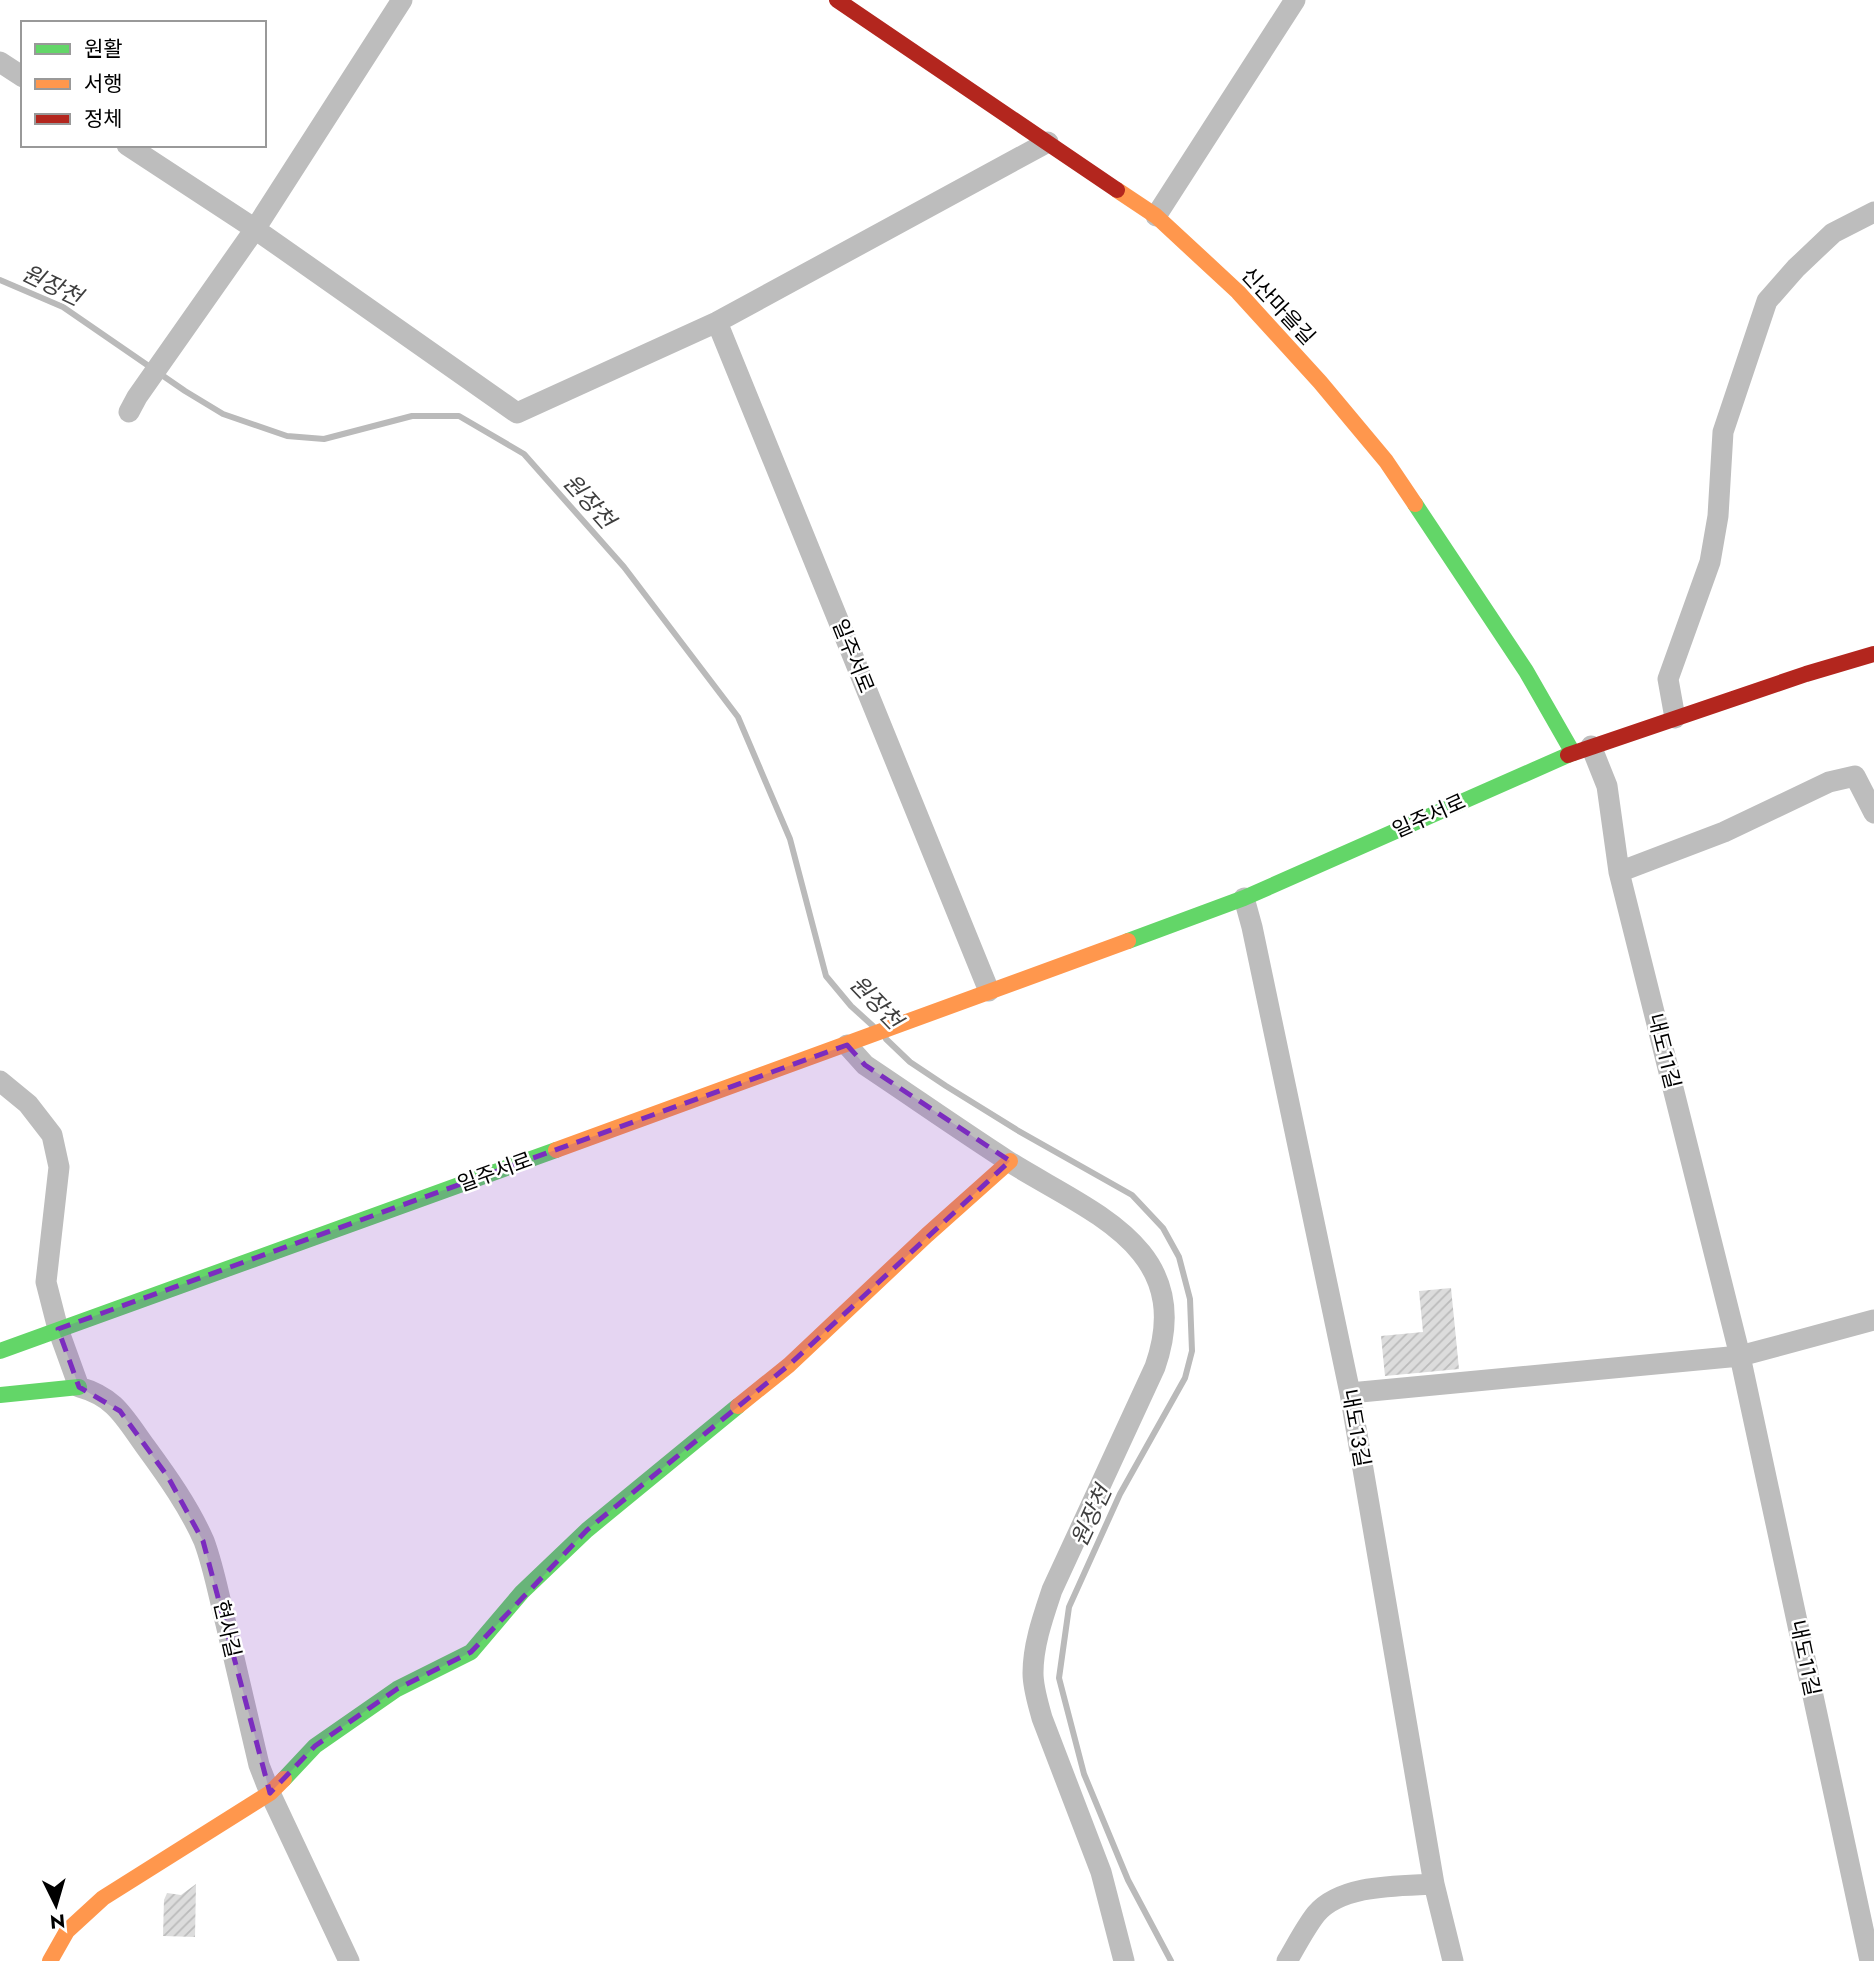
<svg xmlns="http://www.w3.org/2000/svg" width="1874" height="1961" viewBox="0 0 1874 1961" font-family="Jost,'Noto Sans KR',sans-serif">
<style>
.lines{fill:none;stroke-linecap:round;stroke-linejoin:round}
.stream{stroke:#bababa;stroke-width:6}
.building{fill:url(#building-hatch)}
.street{stroke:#bdbdbd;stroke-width:21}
.fast{stroke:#63d668;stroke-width:16}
.slow{stroke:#ff974d;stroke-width:16}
.jam{stroke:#b3261e;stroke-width:16}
.marked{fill:#7b2cbf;fill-opacity:0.2;stroke:#7b2cbf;stroke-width:5;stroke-dasharray:14 9;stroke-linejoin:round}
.labels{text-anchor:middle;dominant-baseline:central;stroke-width:5;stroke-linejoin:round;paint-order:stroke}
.street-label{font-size:21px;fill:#000;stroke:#fff}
.water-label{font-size:23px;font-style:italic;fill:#3e3e3e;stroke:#fff}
</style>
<defs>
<pattern id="building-hatch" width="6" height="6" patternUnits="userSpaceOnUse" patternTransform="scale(1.75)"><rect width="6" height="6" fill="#dcdcdc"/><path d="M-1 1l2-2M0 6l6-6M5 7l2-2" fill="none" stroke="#bbb"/></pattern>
</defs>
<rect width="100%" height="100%" fill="#fff"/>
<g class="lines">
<path class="stream" d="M0,280l63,27 122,84 38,23 64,22 37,3 88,-23h47l65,38 100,113 114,150 52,122 36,137 25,30 22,20
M886,1039l24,23 36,24 71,44 115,65 31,33 16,29 11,42 2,52 -7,27 -65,116 -51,113 -10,71 25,96 44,106 43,81"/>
</g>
<path class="building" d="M1451,1288l8,81 -74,7 -4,-40 42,-4 -4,-41z
M196,1884l-1,53 -32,-1 1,-36 3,-7 14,2z"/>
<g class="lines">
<path class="street" d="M0,62l23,15
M127,145l128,84 262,184 200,-91 331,-180
M1156,216l139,-216
M717,322l272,669
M129,412l8,-15 118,-168 147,-229
M1675,718l-7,-39 42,-117 8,-46 5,-84 44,-131 29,-33 37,-35 41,-21
M1591,746l16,40 12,86 121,484 130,605
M1619,872l105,-40 105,-50 26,-6 19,37
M1244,898l8,29 98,466 84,491 19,77
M847,1045l18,20c48,32 95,65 143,96 81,51 189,86 147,206l-103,223c-9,27 -19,55 -19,83 0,15 5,30 9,45l59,154 23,89
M0,1081l28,23 24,31 7,32 -13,115 12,47 21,58c36,10 45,30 66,59 22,30 44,61 59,95 10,27 15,56 22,83 11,47 22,94 33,141l11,28 79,168
M1350,1393l390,-37 134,-36
M1287,1961c9,-15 18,-33 29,-47 25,-30 83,-28 118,-30"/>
<path class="fast" d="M1415,504l111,167 47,82
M1128,941l116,-43 324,-143
M0,1351l556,-201
M0,1395l79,-8
M284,1779l31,-33 82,-57 74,-37 51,-60 65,-62 151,-124"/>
<path class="slow" d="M1117,190l39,26 82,76 82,90 66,79 29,43
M556,1150l572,-209
M738,1406l51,-41 138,-130 83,-74
M50,1961l17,-30 36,-33 167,-105 14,-14"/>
<path class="jam" d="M837,0l280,190
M1568,755l238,-81 68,-20"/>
</g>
<path class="marked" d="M847,1045l18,20 145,96 -221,204 -202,165 -116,122 -74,37 -82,57 -45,47 -67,-252 -35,-64 -48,-66 -41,-24 -21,-58z"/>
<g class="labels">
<g class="street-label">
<text transform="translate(1278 306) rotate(47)">신산마을길</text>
<text transform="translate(853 656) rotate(68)">일주서로</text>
<text transform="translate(1429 816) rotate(-24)">일주서로</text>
<text transform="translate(1664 1051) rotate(76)">내도11길</text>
<text transform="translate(495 1172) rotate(-20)">일주서로</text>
<text transform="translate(1356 1428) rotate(80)">내도13길</text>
<text transform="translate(227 1629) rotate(77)">현사길</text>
<text transform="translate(1805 1658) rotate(78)">내도11길</text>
</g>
<g class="water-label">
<text transform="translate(52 285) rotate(26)">원장천</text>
<text transform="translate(589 501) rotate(48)">원장천</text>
<text transform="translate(876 1002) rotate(46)">원장천</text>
<text transform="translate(1091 1516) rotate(-65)">원장천</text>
</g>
</g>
<rect x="21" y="21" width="245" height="126" fill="#ffffff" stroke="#999999" stroke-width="2"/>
<rect x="35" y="44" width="35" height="10" fill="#63d668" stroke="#999999" stroke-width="2"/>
<text x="84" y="56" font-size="21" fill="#000000">원활</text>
<rect x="35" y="79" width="35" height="10" fill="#ff974d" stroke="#999999" stroke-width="2"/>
<text x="84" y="91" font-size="21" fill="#000000">서행</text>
<rect x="35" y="114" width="35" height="10" fill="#b3261e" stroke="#999999" stroke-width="2"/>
<text x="84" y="126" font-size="21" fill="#000000">정체</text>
<g transform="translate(56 1905) rotate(175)" stroke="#ffffff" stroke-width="5" paint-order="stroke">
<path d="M0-5L12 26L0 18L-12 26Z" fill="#000000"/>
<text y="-10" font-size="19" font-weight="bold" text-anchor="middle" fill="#000000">N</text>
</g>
</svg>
